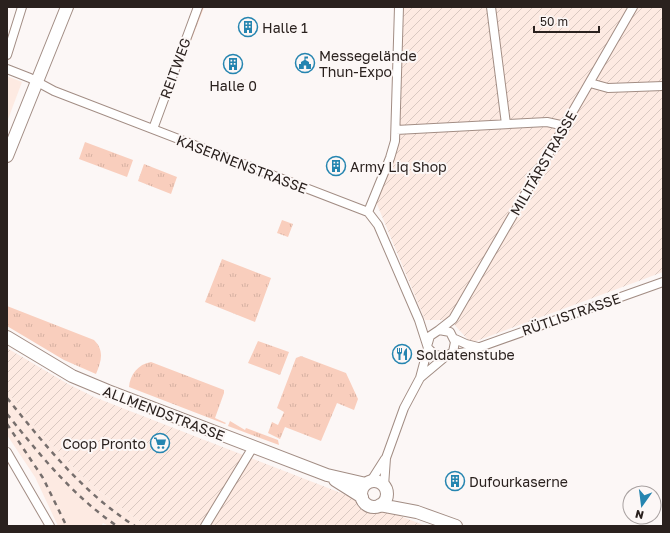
<svg xmlns="http://www.w3.org/2000/svg" width="670" height="533" viewBox="0 0 670 533" font-family="'Golos Text',sans-serif">
<style>
.built{fill:#fdeae2}
.industrial{fill:url(#industrial-furrows)}
.grass{fill:url(#grass-tufts)}
.lines{fill:none;stroke-linecap:round;stroke-linejoin:round}
.street-casing{stroke:#a28d84;stroke-width:10}
.secondary-casing{stroke:#a28d84;stroke-width:14}
.street{stroke:#fff;stroke-width:8}
.secondary{stroke:#fff;stroke-width:12}
.rail{stroke:#776f6d;stroke-width:2.5;stroke-dasharray:5 5;stroke-linecap:butt}
.labels{text-anchor:middle;dominant-baseline:central;stroke-width:4;stroke-linejoin:round;paint-order:stroke}
.poi-label{font-size:14px;fill:#2a211e;stroke:#fcf7f6;text-anchor:start}
.street-label{font-size:14px;fill:#2a211e;stroke:#fcf7f6}
</style>
<defs>
<pattern id="industrial-furrows" width="10" height="10" patternUnits="userSpaceOnUse"><rect width="10" height="10" fill="#fdeae2"/><path d="M-1 1l2-2M0 10L10 0M9 11l2-2" fill="none" stroke="#d9c8c1"/></pattern>
<pattern id="grass-tufts" width="24" height="20" patternUnits="userSpaceOnUse"><rect width="24" height="20" fill="#f9cebd"/><path d="M3 7l-1-3M5 7V3M7 7l1-3M15 17l-1-3M17 17v-4M19 17l1-3" fill="none" stroke="#d6b1a2"/></pattern>
</defs>
<rect width="100%" height="100%" fill="#fcf7f6"/>
<path class="built" d="M7,76l15,6 -15,40z
M7,391l31,39 38,40 23,21 47,35h-37l-6,-3 -2,3h-43l-23,-49 -28,-42z"/>
<path class="industrial" d="M399,7h264v265l-192,71 -21,-23h-25l-51,-123 19,-48z
M7,348l61,36 26,13 260,101 13,13 23,1 36,14h-280l-47,-35 -23,-21 -38,-40 -31,-39z"/>
<path class="grass" d="M202,7h2l-20,52h-1z
M85,142l48,18 -6,17 -48,-18z
M144,164l33,13 -6,17 -33,-13z
M282,220l11,4 -5,13 -11,-4z
M222,259l49,19 -16,44 -50,-20z
M7,306l87,34c11,11 7,22 2,34l-32,-14 -57,-34z
M258,341l31,11 -9,23 -32,-12z
M301,356l45,17 12,26 -4,11 -17,-7 -16,38 -36,-14 -5,12 -12,-6 4,-11 6,3 6,-13 -7,-4 19,-50z
M151,362l73,28v3l-9,25 11,5 -1,1 -96,-37c1,-12 9,-23 22,-25z
M230,421l15,9 1,-2 32,12 1,5 -51,-19z"/>
<g class="lines">
<g class="street-casing">
<path id="street" d="M491,7l15,117
M7,55l15,-48
M7,69l23,9 24,13 314,121 10,13 41,95 9,28 7,7 10,2 8,-5 2,-10 -5,-10 -11,-2 -9,6 -2,7
M590,83l18,5 55,-2
M153,129l45,-122
M396,130l151,-8 18,4
M368,212l22,-54 5,-17 4,-134
M439,330l14,-11 180,-312
M455,339l11,5 12,3
M449,355l17,-3 197,-70
M420,378l25,-21
M7,452l43,74
M371,481l14,-22
M384,486l2,-28 18,-50 16,-30 8,-30
M205,526l48,-79"/>
</g>
<g class="secondary-casing">
<path id="secondary" d="M7,156l60,-149
M7,337l65,39 36,15 219,84 39,9
M335,480l27,17
M361 494a13 13 0 1 1 26 0a13 13 0 1 1-26 0Z
M380,505l37,7 39,14"/>
</g>
<use href="#street" class="street"/>
<use href="#secondary" class="secondary"/>
<path class="rail" d="M7,398c38,47 76,95 128,128
M7,414c33,41 66,82 110,112
M7,424l36,54 23,47"/>
</g>
<defs>
<g id="building-ring" transform="scale(1)"><circle r="9.5" fill="#fcf7f6" stroke="#2585b0" stroke-width="1.5"/><path d="M-4-6H4V6H1V3H-1V6H-4ZM-2.5-4.3h1.7v1.8h-1.7ZM.8-4.3h1.7v1.8H.8ZM-2.5-1h1.7V.8h-1.7ZM.8-1h1.7V.8H.8Z" fill="#2585b0"/></g>
<g id="civic-ring" transform="scale(1)"><circle r="9.5" fill="#fcf7f6" stroke="#2585b0" stroke-width="1.5"/><path d="M-.6-6.5H3V-4.5H.6V-3L4-1V1h2V6H-6V1h2V-1L-.6-3ZM-1.2 2.5V6h2.4V2.5Z" fill="#2585b0"/></g>
<g id="restaurant-ring" transform="scale(1)"><circle r="9.5" fill="#fcf7f6" stroke="#2585b0" stroke-width="1.5"/><path d="M-5-6h1v4h1v-4h1v4h1v-4h1v5L-1.5 .5V6h-2V.5L-5-1ZM5-6V6H3V1.5H1.5Q1.5-4 5-6Z" fill="#2585b0"/></g>
<g id="supermarket-ring" transform="scale(1)"><circle r="9.5" fill="#fcf7f6" stroke="#2585b0" stroke-width="1.5"/><path d="M-6-5.5h2.5l.6 2H6L4.5 2H-2.5L-4.4-4H-6ZM-1.5 3.2a1.3 1.3 0 1 0 .1 0ZM3 3.2a1.3 1.3 0 1 0 .1 0Z" fill="#2585b0"/></g>
</defs>
<g fill-rule="evenodd">
<use href="#building-ring" x="248" y="27"/>
<use href="#civic-ring" x="305" y="63"/>
<use href="#building-ring" x="233" y="64"/>
<use href="#building-ring" x="336" y="166"/>
<use href="#restaurant-ring" x="402" y="354"/>
<use href="#supermarket-ring" x="160" y="443"/>
<use href="#building-ring" x="455" y="481"/>
</g>
<g class="labels">
<g class="poi-label">
<text x="262" y="27">Halle 1</text>
<text x="319" y="55">Messegelände<tspan x="319" dy="16">Thun-Expo</tspan></text>
<text x="233" y="85" text-anchor="middle">Halle 0</text>
<text x="350" y="166">Army Liq Shop</text>
<text x="416" y="354">Soldatenstube</text>
<text x="146" y="443" text-anchor="end">Coop Pronto</text>
<text x="469" y="481">Dufourkaserne</text>
</g>
<g class="street-label">
<text transform="translate(175 68) rotate(-70)">REITWEG</text>
<text transform="translate(543 163) rotate(-60)">MILITÄRSTRASSE</text>
<text transform="translate(242 164) rotate(21)">KASERNENSTRASSE</text>
<text transform="translate(571 314) rotate(-19)">RÜTLISTRASSE</text>
<text transform="translate(164 413) rotate(21)">ALLMENDSTRASSE</text>
</g>
</g>
<rect width="670" height="533" fill="none" stroke="#2a211e" stroke-width="16"/>
<g transform="translate(642 505) rotate(194)"><circle r="19" fill="#fcf7f6" stroke="#a8a1a0"/>
<path d="M0-3L7 15L0 10L-7 15Z" fill="#2585b0"/>
<text y="-6" font-size="11" font-weight="bold" text-anchor="middle" fill="#2a211e">N</text>
</g>
<path d="M534 26v6h65v-6" fill="none" stroke="#2a211e" stroke-width="2"/>
<text x="540" y="26" font-size="12" fill="#2a211e" stroke="#fcf7f6" stroke-width="3" paint-order="stroke">50 m</text>
</svg>
